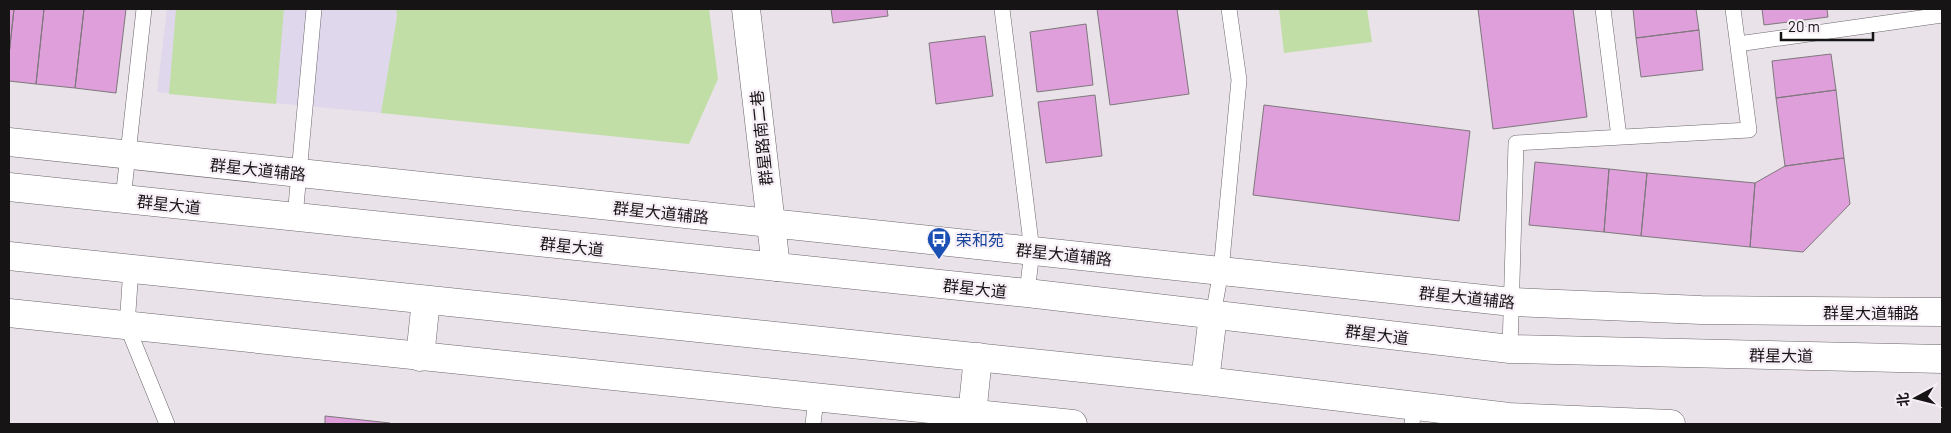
<svg xmlns="http://www.w3.org/2000/svg" width="1951" height="433" viewBox="0 0 1951 433" font-family="Barlow,'Noto Sans SC',sans-serif">
<style>
.industrial{fill:#dfd7ec}
.green{fill:#c1dea7}
.building{fill:#de9fda;stroke:#7e787d}
.lines{fill:none;stroke-linecap:round;stroke-linejoin:round}
.lane-casing{stroke:#6c666b;stroke-width:16}
.street-casing{stroke:#6c666b;stroke-width:29}
.secondary-casing{stroke:#6c666b;stroke-width:29}
.highway-casing{stroke:#6c666b;stroke-width:29}
.lane{stroke:#fff;stroke-width:15}
.street{stroke:#fff;stroke-width:28}
.secondary{stroke:#fff;stroke-width:28}
.highway{stroke:#fff;stroke-width:28}
.labels{text-anchor:middle;dominant-baseline:central;stroke-width:4.5;stroke-linejoin:round;paint-order:stroke}
.street-label{font-size:16px;fill:#171416;stroke:#f7eff6}
.transit-label{font-size:16px;fill:#164399;stroke:#f7eff6;text-anchor:start}
</style>
<rect width="100%" height="100%" fill="#e9e2e9"/>
<path class="industrial" d="M167,9h229l1,7 -16,97 -224,-21z"/>
<path class="green" d="M176,9h108l-8,95 -107,-10z
M396,9h313l9,70 -29,65 -308,-31 16,-97z
M1279,9h88l5,33 -88,11z"/>
<path class="building" d="M9,9h5l-5,46z
M14,9h30l-8,75 -27,-3v-26z
M44,9h40l-9,79 -39,-4z
M84,9h42l-10,84 -41,-5z
M831,9h56l1,7 -55,7z
M1097,9h80l12,85 -79,11z
M1478,9h95l14,108 -94,12z
M1633,9h63l3,21 -63,8z
M1762,9h65l1,8 -64,8z
M1086,24l7,61 -56,7 -7,-60z
M1699,30l4,40 -62,7 -5,-39z
M985,36l8,60 -57,8 -7,-61z
M1831,54l5,36 -60,8 -4,-37z
M1836,90l8,68 -59,8 -9,-68z
M1095,95l7,61 -56,7 -8,-61z
M1264,105l206,26 -11,90 -206,-26z
M1844,158l6,46 -47,48 -53,-5 5,-64 30,-17z
M1535,162l74,7 -5,63 -75,-7z
M1609,169l38,4 -6,63 -37,-4z
M1647,173l108,10 -5,64 -109,-11z
M325,416l65,7v1h-65z"/>
<g class="lines">
<g class="lane-casing">
<path id="lane" d="M1002,9l30,242 -5,42
M1603,9l16,128
M1738,44l204,-29
M123,199l21,-190
M295,217l19,-208
M131,268l-4,58 40,98
M1213,315l8,-44 18,-191 -10,-71
M1510,349l6,-206 233,-13 -16,-121
M813,424l3,-25
M1412,424l2,-17"/>
</g>
<g class="street-casing">
<path id="street" d="M746,9l30,258"/>
</g>
<g class="secondary-casing">
<path id="secondary" d="M9,142l1503,160 189,8 241,2
M9,313l1064,111"/>
</g>
<g class="highway-casing">
<path id="highway" d="M9,187l1018,106 483,56 432,10
M9,256l1196,125 304,36 162,7
M420,357l6,-57
M1205,381l8,-66
M972,415l6,-58"/>
</g>
<use href="#lane" class="lane"/>
<use href="#street" class="street"/>
<use href="#secondary" class="secondary"/>
<use href="#highway" class="highway"/>
</g>
<defs>
<g id="bus-pin" transform="scale(1.25)"><path d="M0 17L-7.5 6A9.5 9.5 0 1 1 7.5 6Z" fill="#1a4fb4" stroke="#f7eff6"/><path d="M-5-6H5V4H4V6H2V4H-2V6H-4V4H-5ZM-3.5-4V0h7V-4ZM-3.5 1.2v1.5H-2V1.2ZM2 1.2v1.5H3.5V1.2Z" fill="#fff"/></g>
</defs>
<g fill-rule="evenodd">
<use href="#bus-pin" x="939" y="239"/>
</g>
<g class="labels">
<g class="street-label">
<text transform="translate(761 138) rotate(-96)">群星路南二巷</text>
<text transform="translate(258 169) rotate(6)">群星大道辅路</text>
<text transform="translate(169 204) rotate(6)">群星大道</text>
<text transform="translate(661 212) rotate(6)">群星大道辅路</text>
<text transform="translate(572 246) rotate(6)">群星大道</text>
<text transform="translate(1064 254) rotate(6)">群星大道辅路</text>
<text transform="translate(975 288) rotate(6)">群星大道</text>
<text transform="translate(1467 297) rotate(6)">群星大道辅路</text>
<text x="1871" y="312">群星大道辅路</text>
<text transform="translate(1377 334) rotate(7)">群星大道</text>
<text transform="translate(1781 355) rotate(1)">群星大道</text>
</g>
<g class="transit-label">
<text x="956" y="239">荣和苑</text>
</g>
</g>
<rect width="1951" height="433" fill="none" stroke="#171416" stroke-width="20"/>
<g transform="translate(1916 398) rotate(263)" stroke="#f7eff6" stroke-width="4" paint-order="stroke">
<path d="M0-4L9 19L0 12L-9 19Z" fill="#171416"/>
<text y="-8" font-size="14" font-weight="bold" text-anchor="middle" fill="#171416">北</text>
</g>
<path d="M1781 32v8h92v-8" fill="none" stroke="#171416" stroke-width="2.5"/>
<text x="1788" y="32" font-size="15" fill="#171416" stroke="#f7eff6" stroke-width="4" paint-order="stroke">20 m</text>
</svg>
